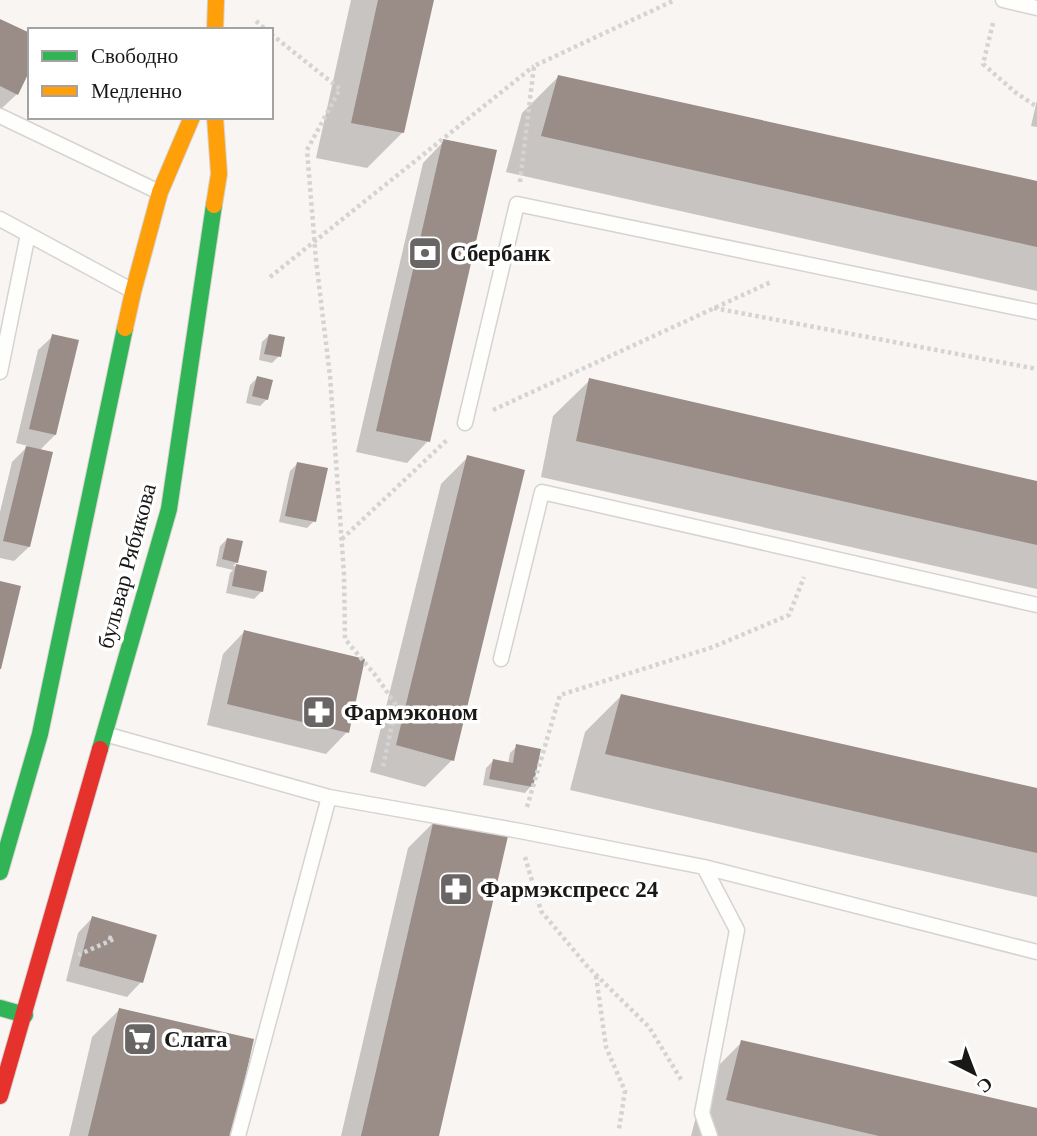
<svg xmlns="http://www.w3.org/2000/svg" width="1037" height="1136" viewBox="0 0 1037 1136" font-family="Georgia,serif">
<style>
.shadow{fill:#0003}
.building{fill:#9a8c86}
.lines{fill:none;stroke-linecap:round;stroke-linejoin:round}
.lane-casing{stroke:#d6d3d1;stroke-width:17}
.fast-casing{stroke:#d6d3d1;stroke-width:18}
.slow-casing{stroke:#d6d3d1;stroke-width:18}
.jam-casing{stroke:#d6d3d1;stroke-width:18}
.path{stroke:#d4d4d4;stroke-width:4.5;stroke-dasharray:3.5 3.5;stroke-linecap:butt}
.lane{stroke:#fefefd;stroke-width:14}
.fast{stroke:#30b455;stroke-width:16}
.slow{stroke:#ff9f0a;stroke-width:16}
.jam{stroke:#e5322d;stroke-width:16}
.labels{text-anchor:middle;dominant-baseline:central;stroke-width:7;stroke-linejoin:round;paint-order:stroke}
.poi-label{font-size:23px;font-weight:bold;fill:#1a1817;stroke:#fff;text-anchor:start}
.street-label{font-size:23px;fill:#1a1817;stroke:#fff}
</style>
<rect width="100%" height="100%" fill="#f9f5f3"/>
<path class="shadow" d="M351,0h82l-30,132 -36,36 -51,-10z
M0,21l17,73 -17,16z
M559,76l478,106v109l-531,-119 16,-59z
M1037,100v27l-6,-1z
M444,141l-16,300 -21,22 -51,-11 67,-289z
M269,335l10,21 -7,7 -13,-3 3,-18z
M53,336l2,99 -16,16 -10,96 -15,14 -14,-3v-46l12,-50 16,-16 -12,-3 22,-93z
M257,378l10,21 -7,7 -14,-3 4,-18z
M590,380l447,103v106l-496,-112 12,-61z
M468,457l-16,303 -27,27 -55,-15 71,-288z
M297,464l17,57 -7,7 -28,-6 11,-51z
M227,539l10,23 -4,4 32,6 -4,20 -7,7 -28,-6 4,-20 3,-3 -17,-4 4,-20z
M244,632l103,100 -21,22 -119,-29 16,-71z
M621,696l416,94v107l-467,-107 15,-58z
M517,746l14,40 -6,7 -42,-8 3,-17 7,-7 15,3 2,-11z
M435,821l2,315h-96l67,-288z
M92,918l49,64 -14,15 -61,-16 12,-48z
M119,1010l111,126h-161l23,-99z
M742,1042l295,67v27h-346l15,-58z"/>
<path class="building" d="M378,0h56l-30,133 -53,-10z
M0,19l30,14v37l-12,25 -18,-9z
M558,75l479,106v66l-496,-111z
M443,139l54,11 -67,292 -54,-11z
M52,334l27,6 -23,95 -27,-6z
M269,334l16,3 -4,20 -17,-3z
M257,376l16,4 -5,20 -16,-4z
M589,378l448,103v64l-461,-104z
M26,446l27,6 -23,95 -27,-6z
M467,455l58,15 -71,291 -58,-16z
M297,462l31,6 -12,54 -31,-6z
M227,538l16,3 -5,22 -16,-4z
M236,564l31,7 -4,21 -31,-6z
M0,581l21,5 -20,83h-1z
M244,630l121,29 -16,74 -122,-29z
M621,694l416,94v65l-432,-99z
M516,744l25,5 -8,38 -44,-8 4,-20 20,4z
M434,819l74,17 -69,300h-78z
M92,916l65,19 -14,48 -64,-17z
M119,1008l135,31 -22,97h-144z
M741,1040l296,68v28h-158l-153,-36z"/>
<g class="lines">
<g class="lane-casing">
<path id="lane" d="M1003,0l34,8
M0,116l159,76
M0,219l131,71
M0,372l28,-138
M465,423l52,-219 520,108
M501,659l41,-167 495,113
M105,734l224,63 191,34 184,36 333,85
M704,867l33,63 -35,183 8,23
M238,1136l91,-339"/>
</g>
<g class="fast-casing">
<path id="fast" d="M100,749l69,-240 45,-304
M0,872l40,-138 85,-406
M0,1008l25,7"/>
</g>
<g class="slow-casing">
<path id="slow" d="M215,30l1,-30
M214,205l5,-31 -4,-57
M125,328l8,-36 27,-100 32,-75"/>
</g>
<g class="jam-casing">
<path id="jam" d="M0,1096l100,-347"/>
</g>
<path class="path" d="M256,21l10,9
M993,23l-10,41 32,28 22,15
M271,34l69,55 -33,61 9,110 14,116 14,198 1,65 31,37 20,29 -13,62
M520,182l14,-116 141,-66
M270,277l264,-211
M714,308l323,61
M493,410l278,-128
M342,539l106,-100
M527,807l33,-112 153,-48 76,-32 15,-38
M525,857l16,54 46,55 62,61 33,54
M78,955l36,-16 -7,-2
M596,976l10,71 19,44 -6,38"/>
<use href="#lane" class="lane"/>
<use href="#fast" class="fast"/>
<use href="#slow" class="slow"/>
<use href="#jam" class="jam"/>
</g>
<defs>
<g id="bank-square" transform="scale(1.75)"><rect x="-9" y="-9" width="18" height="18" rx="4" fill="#686564" stroke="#fff"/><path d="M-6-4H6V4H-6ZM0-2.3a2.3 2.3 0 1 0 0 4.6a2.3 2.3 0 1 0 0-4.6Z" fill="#fff"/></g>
<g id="pharmacy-square" transform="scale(1.75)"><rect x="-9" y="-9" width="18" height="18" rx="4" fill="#686564" stroke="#fff"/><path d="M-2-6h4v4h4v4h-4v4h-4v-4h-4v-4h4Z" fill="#fff"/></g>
<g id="supermarket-square" transform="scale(1.75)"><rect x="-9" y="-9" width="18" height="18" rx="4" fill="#686564" stroke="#fff"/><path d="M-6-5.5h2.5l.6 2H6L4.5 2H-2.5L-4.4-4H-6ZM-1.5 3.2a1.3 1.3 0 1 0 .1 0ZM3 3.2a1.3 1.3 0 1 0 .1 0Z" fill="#fff"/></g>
</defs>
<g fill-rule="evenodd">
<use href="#bank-square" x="425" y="253"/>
<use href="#pharmacy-square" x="319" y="712"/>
<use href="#pharmacy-square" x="456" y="889"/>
<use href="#supermarket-square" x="140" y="1039"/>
</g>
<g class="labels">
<g class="poi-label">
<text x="450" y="253">Сбербанк</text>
<text x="344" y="712">Фармэконом</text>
<text x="480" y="889">Фармэкспресс 24</text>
<text x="164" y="1039">Слата</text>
</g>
<g class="street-label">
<text transform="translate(127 566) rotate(-75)">бульвар Рябикова</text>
</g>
</g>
<rect x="28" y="28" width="245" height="91" fill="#ffffff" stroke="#a3a3a2" stroke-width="2"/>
<rect x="42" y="51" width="35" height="10" fill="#30b455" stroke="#a3a3a2" stroke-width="2"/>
<text x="91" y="63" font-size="21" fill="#1a1817">Свободно</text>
<rect x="42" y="86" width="35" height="10" fill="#ff9f0a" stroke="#a3a3a2" stroke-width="2"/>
<text x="91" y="98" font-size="21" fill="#1a1817">Медленно</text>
<g transform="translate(974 1073) rotate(138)" stroke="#ffffff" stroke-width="5" paint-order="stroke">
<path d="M0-5L12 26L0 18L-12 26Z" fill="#1a1817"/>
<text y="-10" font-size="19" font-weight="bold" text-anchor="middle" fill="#1a1817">С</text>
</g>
</svg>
